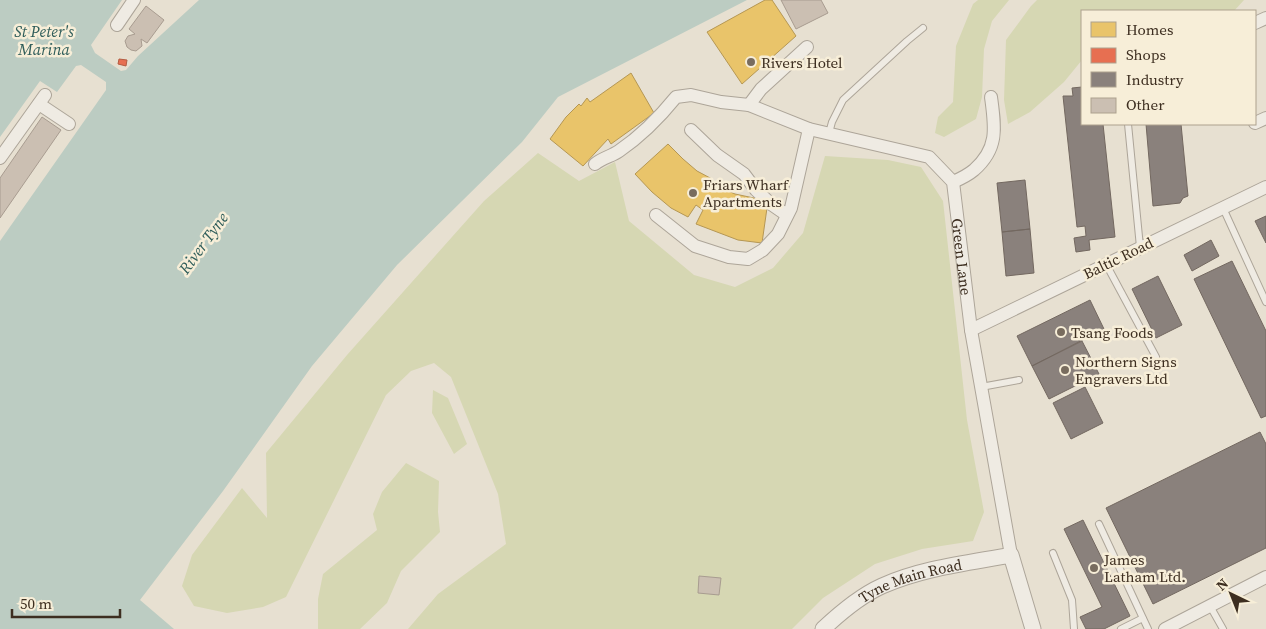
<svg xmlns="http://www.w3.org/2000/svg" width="1266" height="629" viewBox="0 0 1266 629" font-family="'Source Serif 4',serif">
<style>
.green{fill:#d6d7b3}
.water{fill:#bcccc2}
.homes{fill:#e9c46a;stroke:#b59754}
.shops{fill:#e76f51;stroke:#b45c42}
.industry{fill:#8a817c;stroke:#736860}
.building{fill:#cbbfb2;stroke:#a89c90}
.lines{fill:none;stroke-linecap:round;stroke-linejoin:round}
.service-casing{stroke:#ada599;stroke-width:8}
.minor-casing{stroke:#ada599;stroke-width:14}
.tertiary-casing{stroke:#ada599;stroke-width:17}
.service{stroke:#efebe3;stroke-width:6}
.minor{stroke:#efebe3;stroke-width:12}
.tertiary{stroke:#efebe3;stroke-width:15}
.poi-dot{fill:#786c5e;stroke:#f7eed8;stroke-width:2}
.labels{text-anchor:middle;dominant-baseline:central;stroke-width:5;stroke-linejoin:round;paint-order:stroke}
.poi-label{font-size:15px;fill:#3d2e20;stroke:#f7eed8;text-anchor:start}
.street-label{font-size:15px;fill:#3d2e20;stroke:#f7eed8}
.water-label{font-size:16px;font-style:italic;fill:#2f5d5a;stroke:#f7eed8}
</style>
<rect width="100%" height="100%" fill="#e7e0d1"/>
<path class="green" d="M978,0h31l-17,21 -8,28 -2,48 -6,22 -32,18 -9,-4 3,-16 15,-15 3,-56 17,-42z
M1037,0h207l-10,11h-152v49l-18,22 -34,30 -22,12 -4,-24 2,-60 25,-34z
M538,153l41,28 36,-19 14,59 65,54 41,12 38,-19 30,-35 22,-77 63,4 33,7 22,34 24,219 17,92 -11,29 -51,8 -47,15 -52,34 -31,31h-384l30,-35 68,-50 -8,-50 -47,-117 -17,-14 -23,8 -25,24 -100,202 -23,10 -36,6 -33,-7 -12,-20 10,-31 50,-67 25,30 -1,-65 81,-98 137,-154z
M433,390l15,8 19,46 -13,10 -22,-41z
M406,463l33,18 -1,31 2,20 -39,39 -14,32 -27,26h-42v-30l5,-25 54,-44 -4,-16 9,-22z"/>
<path class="water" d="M0,0h122l-31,45 4,8 26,18 5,-1 12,-14 61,-56h548l-189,97 -36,45 -125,123 -85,101 -89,125 -83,109 34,29h-174v-388l106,-151v-8l-25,-17 -5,1 -19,26 -17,-11 -40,56z"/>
<path class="homes" d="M765,0h7l24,36 -54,48 -35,-52z
M631,73l23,40 -43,31 -3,-5 -25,27 -33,-27 16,-22 13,-13 2,2 6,-8 3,4z
M668,144l15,15 14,12 15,8 -4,7 3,3 3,-4 21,9 33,7 -6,42 -24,-3 -42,-16 7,-14 -7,-5 -8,12 -17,-9 -19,-16 -17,-18z"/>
<path class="shops" d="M119,59l8,1 -1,6 -8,-2z"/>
<path class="industry" d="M1082,87v37h21l12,113 -26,3 1,10 -14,2 -2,-14 12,-2 -1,-10 -8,1 -14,-131h10l-1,-8z
M1146,124h35l7,72 -5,2 -3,5 -27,3z
M1025,180l5,49 -28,3 -5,-49z
M1266,216v27l-11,-22z
M1030,229l4,44 -28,3 -4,-44z
M1211,240l8,16 -27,15 -8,-16z
M1232,261l34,70v85l-5,2 -67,-139z
M1158,276l24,49 -26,13 -24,-49z
M1090,300l14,29 -72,37 -15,-30z
M1082,341l17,33 -50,25 -17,-33z
M1085,387l18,36 -32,16 -18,-36z
M1260,432l6,12v104l-113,56 -47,-96z
M1083,520l47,96 -26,13h-18l-6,-12 22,-10 -38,-78z"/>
<path class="building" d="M781,0h40l7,13 -32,16z
M146,6l18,14 -17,23 -6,-4 1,7 -6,5 -5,-1 -4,-3 -2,-6 3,-5 7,-2 -6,-5z
M42,117l19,13 -61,88v-40z
M699,576l22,2 -2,17 -21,-2z"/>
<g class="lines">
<g class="service-casing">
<path id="service" d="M1128,124l12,123
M829,133l3,-11 11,-22 64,-59 16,-13
M1223,208l43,94
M1106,264l50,93
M981,387l38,-7
M1099,524l49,105
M1053,553l19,47 2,29
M1210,606l13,23
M1121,629l22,-11"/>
</g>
<g class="minor-casing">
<g id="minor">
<path d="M1255,23l11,-5"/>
<path d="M117,25l17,-25"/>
<path d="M39,104l30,20"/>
<path d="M749,105l12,-16 46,-42"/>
<path d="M1255,123l11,-5"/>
<path d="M691,130l26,25 27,19 12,16 15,14 16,11"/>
<path d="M0,158l45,-63"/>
<path id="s1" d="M595,164c7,-6 17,-8 24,-13 22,-15 40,-33 57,-54l15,-2 30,7 28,3 60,24 120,28 24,25 18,148 40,225"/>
<path d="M953,182c7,-3 15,-7 21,-12 25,-22 21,-43 17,-73"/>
<path d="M656,215l39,31 34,11 19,2 15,-9 15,-16 13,-26 18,-79"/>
<path d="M971,330l295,-143"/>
<path d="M1165,629l101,-52"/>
</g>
</g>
<g class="tertiary-casing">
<g id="tertiary">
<path id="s2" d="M823,629c18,-17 37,-33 59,-43 40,-18 86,-23 129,-31l22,74"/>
</g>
</g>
<use href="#service" class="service"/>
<use href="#minor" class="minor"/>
<use href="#tertiary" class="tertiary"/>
</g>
<g class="poi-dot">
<circle cx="751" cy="62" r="5"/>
<circle cx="693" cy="193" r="5"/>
<circle cx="1061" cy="332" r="5"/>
<circle cx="1065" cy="370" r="5"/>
<circle cx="1094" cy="568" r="5"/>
</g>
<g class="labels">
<g class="poi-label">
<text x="761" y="62">Rivers Hotel</text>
<text x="703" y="184">Friars Wharf<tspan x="703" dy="17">Apartments</tspan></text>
<text x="1071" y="332">Tsang Foods</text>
<text x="1075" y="361">Northern Signs<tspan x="1075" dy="17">Engravers Ltd</tspan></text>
<text x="1104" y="559">James<tspan x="1104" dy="17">Latham Ltd.</tspan></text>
</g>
<g class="street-label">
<text stroke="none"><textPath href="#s1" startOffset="478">Green Lane</textPath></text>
<text transform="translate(1118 258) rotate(-26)">Baltic Road</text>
<text stroke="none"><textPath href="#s2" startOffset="102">Tyne Main Road</textPath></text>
</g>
<g class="water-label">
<text x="44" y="31">St Peter's<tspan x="44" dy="18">Marina</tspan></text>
<text transform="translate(203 243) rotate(-54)">River Tyne</text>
</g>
</g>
<rect x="1081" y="10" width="175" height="115" fill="#f7eed8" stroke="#ada18e"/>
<rect x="1091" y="22" width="25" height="15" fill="#e9c46a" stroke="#ada18e"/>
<text x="1126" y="35" font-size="15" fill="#3d2e20">Homes</text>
<rect x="1091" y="48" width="25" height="15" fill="#e76f51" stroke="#ada18e"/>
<text x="1126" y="60" font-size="15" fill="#3d2e20">Shops</text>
<rect x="1091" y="72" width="25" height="15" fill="#8a817c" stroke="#ada18e"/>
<text x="1126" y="85" font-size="15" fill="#3d2e20">Industry</text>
<rect x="1091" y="98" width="25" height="15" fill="#cbbfb2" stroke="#ada18e"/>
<text x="1126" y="110" font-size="15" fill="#3d2e20">Other</text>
<g transform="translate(1231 594) rotate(317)" stroke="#f7eed8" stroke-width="4" paint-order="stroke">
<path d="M0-4L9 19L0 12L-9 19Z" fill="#3d2e20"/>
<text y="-8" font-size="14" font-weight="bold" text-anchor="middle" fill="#3d2e20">N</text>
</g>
<path d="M12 609v8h108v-8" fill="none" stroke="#3d2e20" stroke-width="2.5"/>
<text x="20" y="609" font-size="15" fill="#3d2e20" stroke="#f7eed8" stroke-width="4" paint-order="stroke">50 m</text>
</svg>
